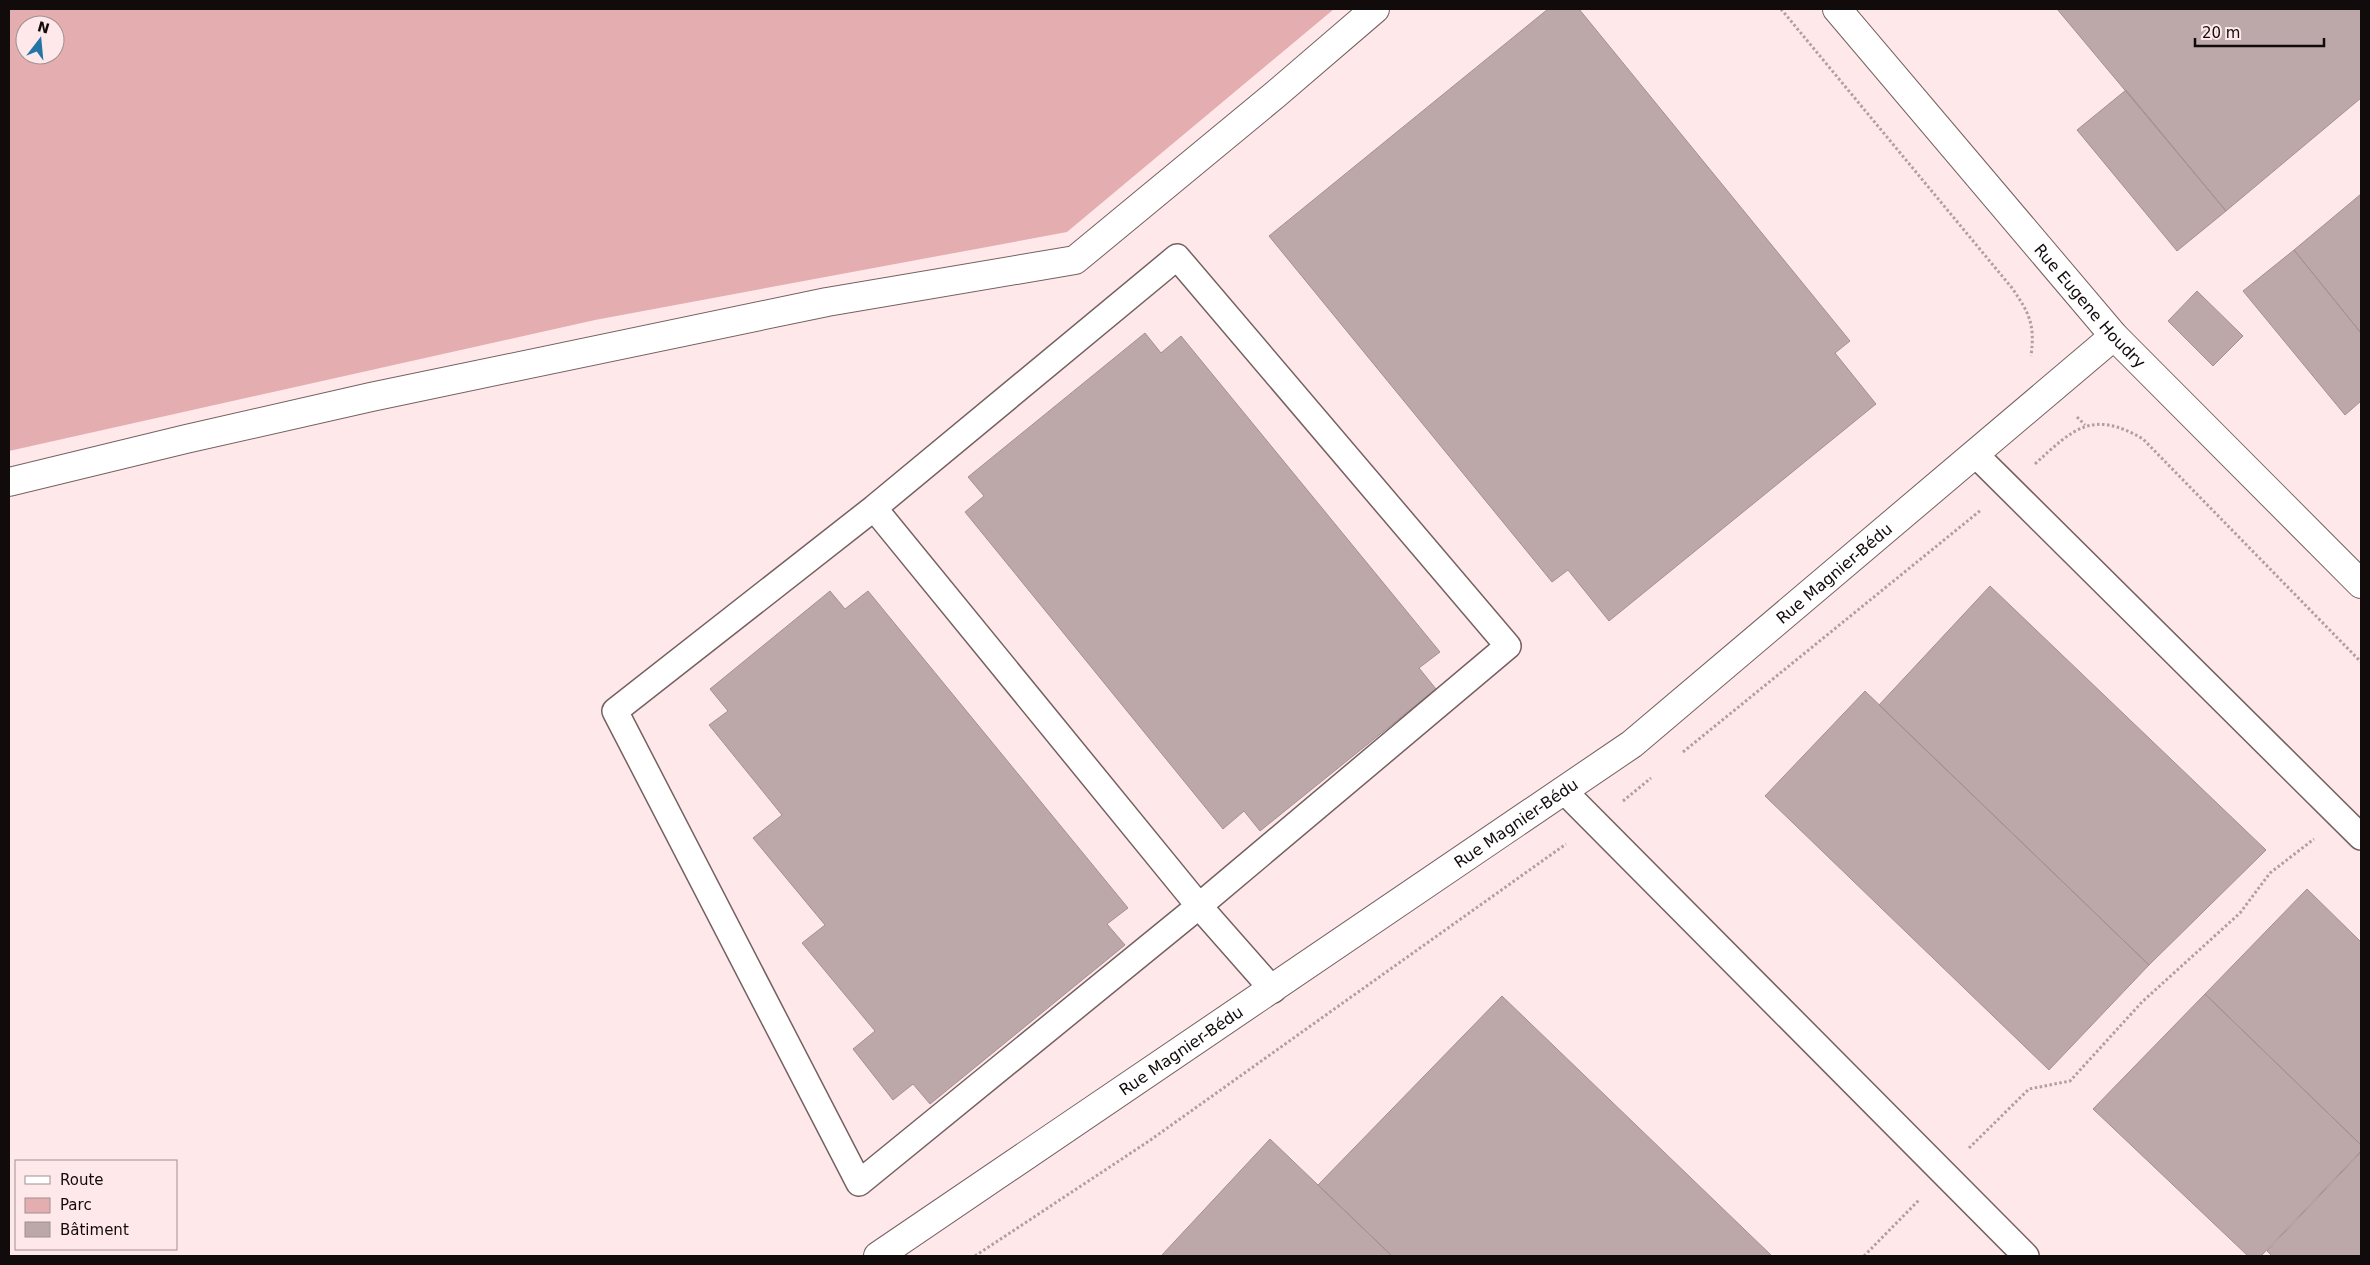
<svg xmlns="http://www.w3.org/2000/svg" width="2370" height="1265" viewBox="0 0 2370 1265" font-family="'DejaVu Sans',sans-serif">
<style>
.green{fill:#e4aeb1;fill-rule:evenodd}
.building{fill:#bda8a9;stroke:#a59091}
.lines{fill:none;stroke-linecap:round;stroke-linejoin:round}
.service-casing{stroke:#756162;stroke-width:28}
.minor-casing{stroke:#756162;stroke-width:30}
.path{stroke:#b19fa0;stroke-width:3;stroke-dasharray:2.5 2.5;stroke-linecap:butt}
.service{stroke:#fff;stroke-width:25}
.minor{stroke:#fff;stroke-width:28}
.labels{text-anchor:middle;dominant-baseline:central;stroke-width:5;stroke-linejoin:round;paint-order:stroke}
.street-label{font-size:16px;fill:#120b0b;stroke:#ffe8e9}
</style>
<rect width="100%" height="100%" fill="#ffe8e9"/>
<path class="green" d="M9,9h1325l-267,223 -472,88 -586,131zM25,25h30v30h-30z"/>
<path class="building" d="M1548,9h31l271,332 -15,12 41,51 -267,217 -41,-51 -16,12 -283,-346z
M2057,9h304v89l-135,113z
M2126,90l100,121 -49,40 -100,-121z
M2361,194v139l-67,-83z
M2294,250l67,83v68l-16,14 -102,-124z
M2197,291l46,45 -30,30 -45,-45z
M1145,333l16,20 20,-17 259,316 -21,16 17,21 -176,142 -16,-20 -21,18 -258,-317 19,-16 -16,-19z
M1990,586l276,264 -117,115 -270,-260z
M830,591l15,18 23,-18 260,317 -21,16 18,21 -195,159 -17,-20 -20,16 -40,-51 22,-18 -73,-88 23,-18 -72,-87 29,-23 -73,-90 19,-14 -18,-22z
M1865,691l284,274 -100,105 -284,-274z
M2307,889l54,53v203l-156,-151z
M2205,994l156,151v6l-100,105h-13l-155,-147z
M1502,996l270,260h-380l-74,-71z
M1270,1139l48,46 74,71h-231z
M2361,1152v104h-89l-5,-5z"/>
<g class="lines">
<g class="service-casing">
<path id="service" d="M1177,257l331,389 -309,260 -340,277 -244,-472 259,-203z
M1976,455l385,382
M874,508l325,398 74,84
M1564,791l462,465"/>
</g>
<g class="minor-casing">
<g id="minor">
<path id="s1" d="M1837,9l277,327 247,248"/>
<path d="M9,482l177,-43 185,-42 456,-95 248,-42 201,-166 99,-85"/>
<path id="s2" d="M878,1256l754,-512 482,-408"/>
</g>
</g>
<path class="path" d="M1781,9l231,279c18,26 23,37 19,68
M2077,417l8,8
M2035,464c38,-35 57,-55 108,-25l218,223
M1683,752l298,-242
M1623,801l28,-23
M1969,1148l60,-59 41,-8 72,-79 98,-89 30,-40 44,-34
M975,1256l174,-115 417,-297
M1864,1256l56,-57"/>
<use href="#service" class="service"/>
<use href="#minor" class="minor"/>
</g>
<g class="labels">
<g class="street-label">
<text stroke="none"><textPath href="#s1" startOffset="390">Rue Eugene Houdry</textPath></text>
<text stroke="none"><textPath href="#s2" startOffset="1176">Rue Magnier-Bédu</textPath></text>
<text stroke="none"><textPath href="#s2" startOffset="771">Rue Magnier-Bédu</textPath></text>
<text stroke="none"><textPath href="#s2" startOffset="366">Rue Magnier-Bédu</textPath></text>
</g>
</g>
<rect width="2370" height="1265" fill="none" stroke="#120b0b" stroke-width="20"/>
<rect x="15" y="1160" width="162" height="90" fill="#ffe8e9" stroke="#a09090"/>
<rect x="25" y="1176" width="25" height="8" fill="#ffffff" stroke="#a09090"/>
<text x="60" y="1185" font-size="15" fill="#120b0b">Route</text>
<rect x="25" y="1198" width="25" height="15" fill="#e4aeb1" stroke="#a09090"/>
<text x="60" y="1210" font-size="15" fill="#120b0b">Parc</text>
<rect x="25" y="1222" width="25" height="15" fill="#bda8a9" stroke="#a09090"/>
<text x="60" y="1235" font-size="15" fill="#120b0b">Bâtiment</text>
<g transform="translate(40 40) rotate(16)"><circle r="24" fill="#ffe8e9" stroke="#a09090"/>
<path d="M0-4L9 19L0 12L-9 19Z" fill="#2574a6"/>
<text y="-8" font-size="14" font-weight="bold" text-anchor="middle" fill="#120b0b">N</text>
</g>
<path d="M2195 38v8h129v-8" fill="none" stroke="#120b0b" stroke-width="2.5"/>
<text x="2202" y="38" font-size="15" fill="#120b0b" stroke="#ffe8e9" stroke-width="4" paint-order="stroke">20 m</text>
</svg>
